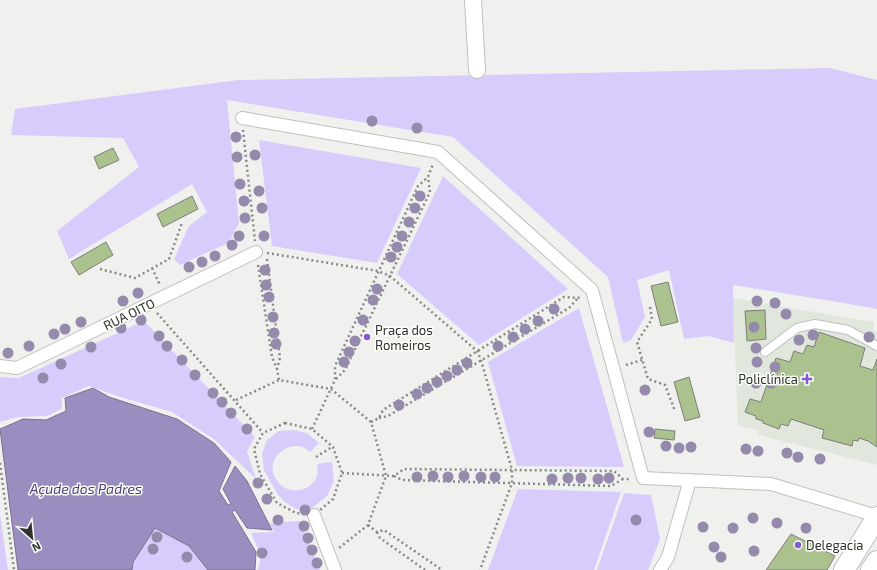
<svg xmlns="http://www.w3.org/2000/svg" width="877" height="570" viewBox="0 0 877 570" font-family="'Exo 2',sans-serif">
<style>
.built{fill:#e2e7dd}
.green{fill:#d8ccfd}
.water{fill:#9a8dbf;stroke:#7a7194}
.building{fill:#abc18e;stroke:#7d7e7b}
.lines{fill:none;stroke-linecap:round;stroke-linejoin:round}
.service-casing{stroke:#bfc0bd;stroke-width:10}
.pedestrian-casing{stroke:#bfc0bd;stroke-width:14}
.minor-casing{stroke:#bfc0bd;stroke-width:18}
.tertiary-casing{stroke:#bfc0bd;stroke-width:22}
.path{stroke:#888987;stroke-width:2.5;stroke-dasharray:2 3;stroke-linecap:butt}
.service{stroke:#fff;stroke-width:8}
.pedestrian{stroke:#fff;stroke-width:12}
.minor{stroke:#fff;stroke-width:16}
.tertiary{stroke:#fff;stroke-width:20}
.tree{fill:#958aab}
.poi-dot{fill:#855bd5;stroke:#fdfffb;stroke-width:1.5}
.labels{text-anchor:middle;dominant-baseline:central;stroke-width:3;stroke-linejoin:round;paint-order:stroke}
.street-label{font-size:13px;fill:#303130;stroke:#fdfffb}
.poi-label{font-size:13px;fill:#303130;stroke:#fdfffb;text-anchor:start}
.water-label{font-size:14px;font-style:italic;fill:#4e3a79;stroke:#fdfffb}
</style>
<rect width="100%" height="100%" fill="#f0f1ee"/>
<path class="built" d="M733,298l141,24 -1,9 4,1v133l-119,-30 1,-5 -21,-4z"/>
<path class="green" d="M830,68l47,12v229l-39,-7 -105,-17 1,58 -26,-7 -24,3 -15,-69 -32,10 8,37 -14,23 -8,3 -15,-66 -155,-140 -226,-37 12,123 -11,20 -48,22 -6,-6 15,-33 18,-14 -15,-28 -123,75 -12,-28 82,-64 -16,-29 -112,-3 4,-26 223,-29z
M259,140l162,28 -44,95 -105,-17z
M443,176l125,113 -89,56 -82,-71z
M579,308l45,159 -107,-1 -29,-104z
M144,321l111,116 -8,14 9,28 -41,-39 -43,-28 -52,-15 -31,-11 -27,12v11l-15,7 -29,1 -18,5v-45l19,1z
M293,430l14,3 12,10 -9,9c-15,-16 -44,3 -36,23 10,27 50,15 43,-11l15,-2 2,19 -7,15 -15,12 -16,1 -11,-7 -7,-7 -14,-25 -2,-16 5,-14 12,-9z
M518,489l103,3 -27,78h-106z
M624,493l27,2 9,44 -12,31h-51z
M0,514l8,56h-8z
M300,521l20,49h-62l3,-14 -10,-23 23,-1 -4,-9z
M154,528l35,18 19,24h-76l1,-8z"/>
<path class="water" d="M93,388l16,9 68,22 37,24 17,19 -12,29 9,14 3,-1 -8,-15 12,-23 12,15 25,49 -25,-2 -12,-18 -3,2 24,40 -1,18h-47l-19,-24 -34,-18 -22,34 -1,8h-114l-18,-141 23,-10 23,1 20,-9 -1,-13z"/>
<path class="building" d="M113,148l6,12 -20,9 -5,-12z
M192,196l6,13 -35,18 -6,-13z
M106,242l7,13 -34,20 -8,-13z
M668,282l10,40 -17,4 -10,-40z
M765,310l1,29 -19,2 -2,-30z
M819,332l46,16 -5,18 13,4 4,-11v88l-9,-6 -9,-3 -1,3 -5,-1 -1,6 -30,-8 2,-8 -33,-11 -3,7 -7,-2 -2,5 -16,-6v-2l-7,-2v-3l-11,-4 5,-13 11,3 15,-44 14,4 4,-11 9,3 4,-9 7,2z
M689,377l11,40 -15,4 -11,-39z
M655,429l20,2 -1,9 -20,-2z
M791,534l44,22 -8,14h-61z"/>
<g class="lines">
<g class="service-casing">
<path id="service" d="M765,352l32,-24 18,-4 33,6 29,16"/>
</g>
<g class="pedestrian-casing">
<path id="pedestrian" d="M242,118l196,34 154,138 51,188 128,6 106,32
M0,366l17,2 239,-116
M314,515l21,55
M660,570l8,-13 22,-77"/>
</g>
<g class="minor-casing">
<path id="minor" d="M473,0l4,70"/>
</g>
<g class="tertiary-casing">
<path id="tertiary" d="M844,570l33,-53
M871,570l6,-9"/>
</g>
<path class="path" d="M243,130l12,111
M267,253l111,18 12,5 87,75 4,9 31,110v13l-32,87
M267,259l13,99 -3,11
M258,265l14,92 5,12 2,11
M152,268l8,17
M100,269l35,9 34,-19 13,-36
M650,307l2,12 -15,23 11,37 17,6 10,26
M157,313l106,120
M626,365l16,-5
M336,379l9,-9 85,-178 -2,-15
M236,400l43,-20 52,9 40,33 15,54 -18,49 -29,23
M379,418l9,-2 181,-108 9,-10
M371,422l8,-4 4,-8 181,-113 14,1 3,-2
M285,423l27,6 21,18 9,26 -9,26 -19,16 -18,-2 -19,-10 -17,-29 -6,-25 9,-16z
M312,429l23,-49v-14l83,-180 10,-9 5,-13
M316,457l16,-10
M0,463l14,107
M342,473l52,3 10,-7 210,2 9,8h7
M394,476l8,4 209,6 12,-7
M368,525l9,7 7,-2 58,40
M377,532l3,6 45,32"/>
<use href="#service" class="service"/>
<use href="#pedestrian" class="pedestrian"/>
<use href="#minor" class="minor"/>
<use href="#tertiary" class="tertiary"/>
</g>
<g class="tree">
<circle cx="372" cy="121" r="5.5"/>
<circle cx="417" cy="128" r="5.5"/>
<circle cx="236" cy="137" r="5.5"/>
<circle cx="255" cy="155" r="5.5"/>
<circle cx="237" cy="157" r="5.5"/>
<circle cx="240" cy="184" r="5.5"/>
<circle cx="259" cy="191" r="5.5"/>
<circle cx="420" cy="196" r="5.5"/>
<circle cx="244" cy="201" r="5.5"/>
<circle cx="262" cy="208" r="5.5"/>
<circle cx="415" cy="208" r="5.5"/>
<circle cx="245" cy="218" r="5.5"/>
<circle cx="409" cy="222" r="5.5"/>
<circle cx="239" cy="236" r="5.5"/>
<circle cx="264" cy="236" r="5.5"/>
<circle cx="402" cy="236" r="5.5"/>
<circle cx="232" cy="245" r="5.5"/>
<circle cx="397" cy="247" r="5.5"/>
<circle cx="215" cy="256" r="5.5"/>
<circle cx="391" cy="257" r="5.5"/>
<circle cx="202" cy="262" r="5.5"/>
<circle cx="189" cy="267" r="5.5"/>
<circle cx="265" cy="270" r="5.5"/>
<circle cx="266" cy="285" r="5.5"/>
<circle cx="377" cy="289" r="5.5"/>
<circle cx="138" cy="293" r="5.5"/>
<circle cx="269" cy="297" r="5.5"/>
<circle cx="373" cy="300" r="5.5"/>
<circle cx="123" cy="301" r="5.5"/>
<circle cx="757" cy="301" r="5.5"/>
<circle cx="775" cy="303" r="5.5"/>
<circle cx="554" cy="309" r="5.5"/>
<circle cx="786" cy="314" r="5.5"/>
<circle cx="273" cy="317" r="5.5"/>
<circle cx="141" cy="320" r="5.5"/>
<circle cx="363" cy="320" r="5.5"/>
<circle cx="538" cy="321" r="5.5"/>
<circle cx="81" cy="322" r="5.5"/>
<circle cx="754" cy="327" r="5.5"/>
<circle cx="121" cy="328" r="5.5"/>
<circle cx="65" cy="329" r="5.5"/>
<circle cx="525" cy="329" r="5.5"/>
<circle cx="274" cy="333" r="5.5"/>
<circle cx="54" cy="334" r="5.5"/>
<circle cx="813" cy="335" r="5.5"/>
<circle cx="159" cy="336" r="5.5"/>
<circle cx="513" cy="337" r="5.5"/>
<circle cx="869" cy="337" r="5.5"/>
<circle cx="799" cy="340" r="5.5"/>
<circle cx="355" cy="341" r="5.5"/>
<circle cx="276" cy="344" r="5.5"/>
<circle cx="29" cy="346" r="5.5"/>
<circle cx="167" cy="346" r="5.5"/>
<circle cx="498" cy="346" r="5.5"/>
<circle cx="91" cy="347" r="5.5"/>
<circle cx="756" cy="348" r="5.5"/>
<circle cx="349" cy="352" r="5.5"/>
<circle cx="8" cy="353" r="5.5"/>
<circle cx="182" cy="360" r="5.5"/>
<circle cx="344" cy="362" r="5.5"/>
<circle cx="757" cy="362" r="5.5"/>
<circle cx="467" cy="363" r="5.5"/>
<circle cx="61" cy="364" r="5.5"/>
<circle cx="775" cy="367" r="5.5"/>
<circle cx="457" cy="370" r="5.5"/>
<circle cx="195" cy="375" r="5.5"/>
<circle cx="447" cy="376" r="5.5"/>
<circle cx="43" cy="378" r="5.5"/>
<circle cx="437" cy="382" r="5.5"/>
<circle cx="756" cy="383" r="5.5"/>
<circle cx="771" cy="383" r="5.5"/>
<circle cx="427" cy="388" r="5.5"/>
<circle cx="645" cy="390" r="5.5"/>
<circle cx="213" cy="393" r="5.5"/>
<circle cx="417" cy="394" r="5.5"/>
<circle cx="222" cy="402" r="5.5"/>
<circle cx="399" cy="405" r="5.5"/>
<circle cx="231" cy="413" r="5.5"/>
<circle cx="247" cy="429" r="5.5"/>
<circle cx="649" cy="432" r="5.5"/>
<circle cx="666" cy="446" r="5.5"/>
<circle cx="691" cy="447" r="5.5"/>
<circle cx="679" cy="448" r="5.5"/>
<circle cx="746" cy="449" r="5.5"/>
<circle cx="758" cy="451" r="5.5"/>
<circle cx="787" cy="453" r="5.5"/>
<circle cx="798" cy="457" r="5.5"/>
<circle cx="820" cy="459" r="5.5"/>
<circle cx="433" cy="476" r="5.5"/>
<circle cx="464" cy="476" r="5.5"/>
<circle cx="417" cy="477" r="5.5"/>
<circle cx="448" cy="477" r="5.5"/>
<circle cx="481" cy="477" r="5.5"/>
<circle cx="495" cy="477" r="5.5"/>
<circle cx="568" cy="478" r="5.5"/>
<circle cx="581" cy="478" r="5.5"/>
<circle cx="609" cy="478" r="5.5"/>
<circle cx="552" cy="479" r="5.5"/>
<circle cx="598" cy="479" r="5.5"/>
<circle cx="258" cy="483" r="5.5"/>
<circle cx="267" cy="499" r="5.5"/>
<circle cx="305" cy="510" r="5.5"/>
<circle cx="753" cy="518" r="5.5"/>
<circle cx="278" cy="520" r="5.5"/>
<circle cx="636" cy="520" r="5.5"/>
<circle cx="777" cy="523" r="5.5"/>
<circle cx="304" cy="526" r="5.5"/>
<circle cx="703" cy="527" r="5.5"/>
<circle cx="733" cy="528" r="5.5"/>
<circle cx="806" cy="528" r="5.5"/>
<circle cx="157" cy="537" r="5.5"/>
<circle cx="308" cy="538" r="5.5"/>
<circle cx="714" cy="547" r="5.5"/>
<circle cx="153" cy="549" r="5.5"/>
<circle cx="312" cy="550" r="5.5"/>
<circle cx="754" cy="551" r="5.5"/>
<circle cx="262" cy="553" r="5.5"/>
<circle cx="187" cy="557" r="5.5"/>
<circle cx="721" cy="557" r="5.5"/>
<circle cx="317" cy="563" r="5.5"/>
</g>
<g class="poi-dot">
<circle cx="367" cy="337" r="4"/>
<path d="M805 373h4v4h4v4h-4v4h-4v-4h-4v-4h4z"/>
<circle cx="798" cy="545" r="4"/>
</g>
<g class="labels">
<g class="street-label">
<text transform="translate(129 314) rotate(-26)">RUA OITO</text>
</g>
<g class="poi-label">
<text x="375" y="330">Praça dos<tspan x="375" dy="15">Romeiros</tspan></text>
<text x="798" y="379" text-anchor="end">Policlínica</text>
<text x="806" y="545">Delegacia</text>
</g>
<g class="water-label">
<text x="86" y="488">Açude dos Padres</text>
</g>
</g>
<g transform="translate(32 538) rotate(153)" stroke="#fdfffb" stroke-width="3" paint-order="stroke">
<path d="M0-3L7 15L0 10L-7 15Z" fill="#303130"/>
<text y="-6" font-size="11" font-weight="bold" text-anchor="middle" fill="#303130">N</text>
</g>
</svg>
